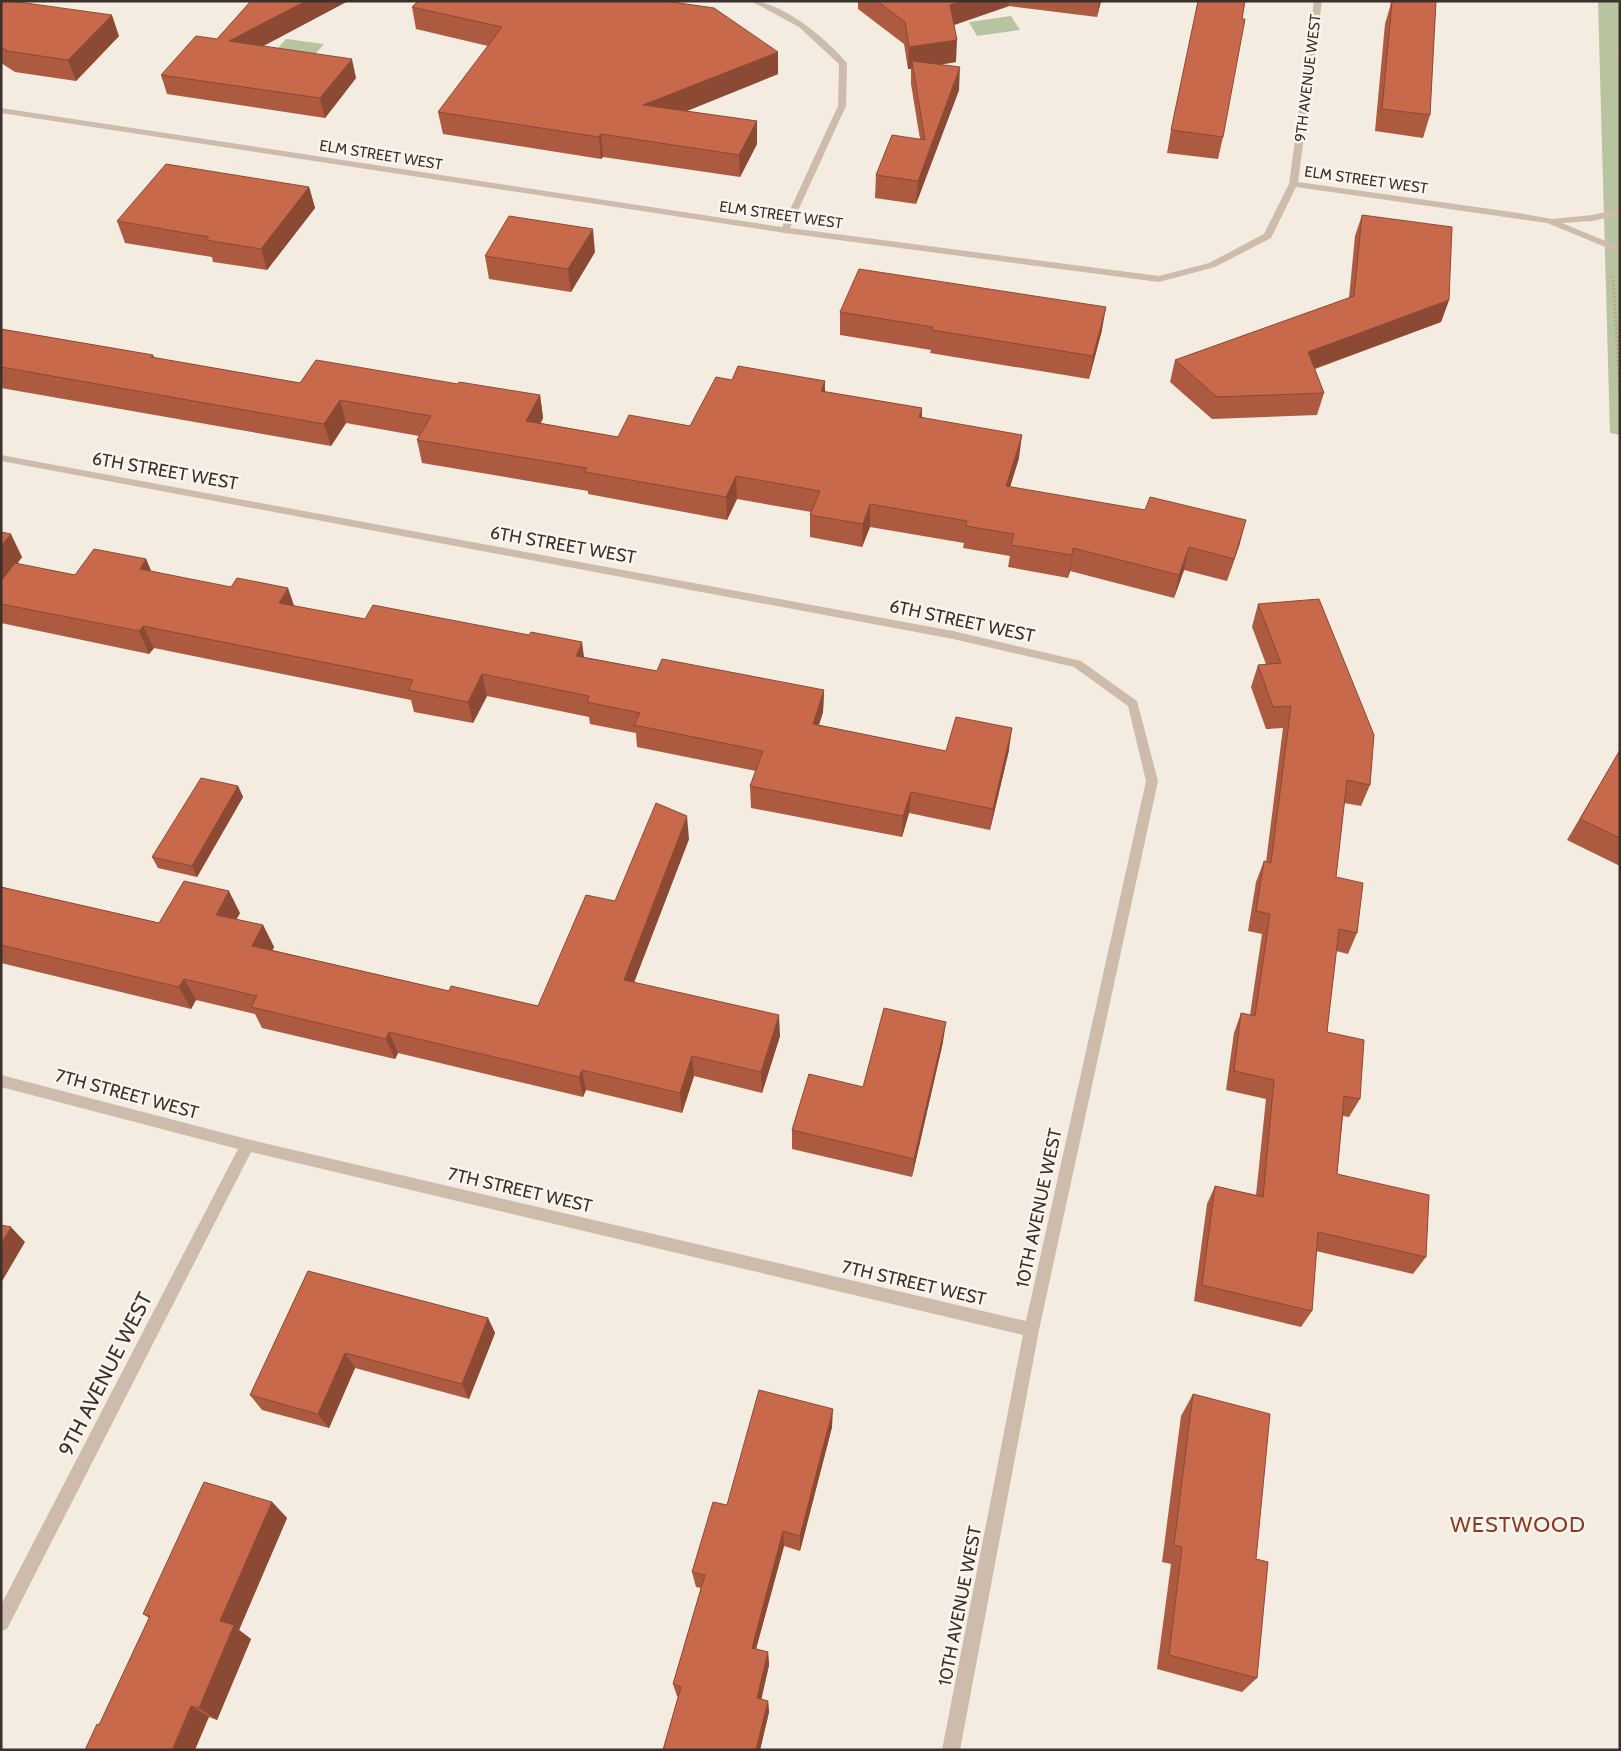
<svg xmlns="http://www.w3.org/2000/svg" width="1621" height="1751" viewBox="0 0 1621 1751" font-family="Cabin,sans-serif">
<style>
.green{fill:#b8c4a0}
.lines{fill:none;stroke-linecap:round;stroke-linejoin:round}
.path{stroke:#b9a596;stroke-width:2.5;stroke-dasharray:2 2;stroke-linecap:butt}
.service{fill:#cdbbac;fill-rule:evenodd}
.minor{fill:#cdbbac;fill-rule:evenodd}
.wall{fill:#ac5a40}
.shaded-wall{fill:#8c4a34}
.building{fill:#c8694b;stroke:#8c4a34}
.labels{text-anchor:middle;dominant-baseline:central;stroke-width:5;stroke-linejoin:round;paint-order:stroke}
.far-street-label{font-size:15px;fill:#3b302b;stroke:#fbf5ee}
.street-label{font-size:18px;fill:#3b302b;stroke:#fbf5ee}
.near-street-label{font-size:21px;fill:#3b302b;stroke:#fbf5ee}
.near-neighbourhood-label{font-size:22px;letter-spacing:1px;fill:#8c3b22;stroke:#fbf5ee}
</style>
<rect width="100%" height="100%" fill="#f4ebe1"/>
<path class="green" d="M1598,1h22v434l-10,-2z
M1011,16l9,14 -43,6 -8,-14z
M286,39l38,5 -14,16 -38,-5z"/>
<g class="lines">
<path class="path" d="M1613,276l7,120"/>
<path class="service" d="M1617,45h3v13l-4,-2z
M1620,209v6l-28,6 -30,2 58,24v6l-73,-30 -28,-4 -4,-3 4,-3 33,6 40,-4z"/>
<path class="minor" d="M751,1c31,0 77,39 96,62l-1,43 -56,122 369,48 50,-13 55,-29 25,-50 25,-183h8l-24,181 221,31 4,3 -4,3 -223,-32 -25,51 -56,29 -56,15 -374,-49 -784,-120v-5l781,119 56,-121 1,-42 -40,-37z
M1,455l952,176 128,30 56,40 21,80 -119,549 -79,420h-18l81,-415 -772,-183 -244,477 -6,2v-26l237,-456 -237,-62v-12l246,64 779,182 120,-540 -18,-75 -54,-39 -121,-28 -952,-178z"/>
</g>
<path class="wall" d="M1,1l118,35 -43,45 -61,-9 -14,-9z
M251,1h97l-85,45 93,32 -31,40 -158,-24 -6,-19 56,-36z
M858,1h243l-4,16 -88,-11 -55,19 2,37 -17,3 20,25 -43,114 -41,-6 1,-23 44,-36 -9,-55v-15h-3l-4,-25 -46,-35z
M1391,1h45l-6,114 -7,23 -48,-7 10,-107 5,-17z
M412,7l366,67 -92,37 71,10v23l-17,33 -137,-20 -2,2 -158,-25 -5,-22 50,-66 -72,-17z
M1242,19l-19,118 -5,22 -51,-6 4,-23z
M309,187l6,21 -48,62 -54,-8 -1,-5 -87,-14 -8,-22z
M1362,215l87,85 -8,22 -126,47 9,24 -7,22 -105,4 -42,-37 5,-22 174,-62 6,-62z
M595,252l-24,40 -82,-13 -4,-23z
M840,312l262,18 -13,49 -159,-26 1,-3 -91,-15z
M1,329l152,26 2,3 145,25 158,1 82,11 3,23 -2,5 77,14 72,-11 42,-46 93,1v11l97,16v9l97,41 -9,29 230,56 -13,38 -43,-11 -10,28 -104,-27 -2,7 -60,-11 2,-11 -47,-8 1,-5 -94,-16 -8,20 -52,-10v-22l1,-3 -74,-13 -10,21 -139,-26v-3l-166,-28 -5,-23 2,-4 -73,-13 -15,23 -330,-58z
M1,532l21,25 -5,7 58,11 71,-16 5,12 143,35 71,13 219,38 73,14 167,19 -1,22 -4,13 127,26 63,-1 -19,80 -81,-17 -7,24 -151,-29 -1,-22 6,-15 -119,-24 -1,-14 -46,-9 -1,-7 -102,-21 -14,27 -59,-11 -3,-12 -257,-52 -5,6 -148,-31z
M1258,604l112,181 -9,21 -17,-3 -8,74 21,56 -9,21 -12,-3 -9,81 33,67 -11,18 -6,-1 -6,58 89,83 -13,17 -97,-23 -4,60 -11,16 -107,-26 13,-97 8,-18 41,9 10,-96 -40,-9 8,-57 7,-20 9,2 12,-81 -14,-3 8,-49 8,-21 2,1 17,-134 -17,1 -15,-42 7,-22 8,-1 -14,-37z
M1620,750v116l-53,-26z
M238,786l5,11 -46,80 -39,-9 -6,-11z
M689,839l-55,143 146,54 -18,57 -68,-17 -12,37 -96,-23 -3,7 -185,-44 -3,6 -133,-31 -7,-14 -59,-14 -5,9 -190,-46v-76l158,36 81,-10 -4,6 27,6 11,22 -2,3 177,41 89,15 77,-105z
M943,1042l-31,135 -120,-28v-19z
M308,1271l180,47 7,15 -26,66 -114,-31 -26,60 -67,-18 -12,-15z
M1193,1394l63,165 1,119 -15,14 -85,-23 14,-105 -9,-2 19,-146z
M832,1427l-32,124 -16,-5 -28,103 12,3 1,13 -8,34 7,2 1,11 -9,38h-97l15,-53 -1,-1 -4,-12 28,-96 -5,-1 -4,-15 35,-67z
M272,1502l15,16 -48,112 12,9 -34,81 -8,-3 -110,8 50,-107 -6,-4z"/>
<path class="shaded-wall" d="M306,1h42l-113,60 -6,-20z
M962,1h47v5l-61,21 2,-22z
M1099,1h2l-4,16z
M112,15l7,21 -43,45 -8,-21z
M957,40l-1,22 -43,6 -1,-7 -1,8h-3l1,-22z
M778,52v22l-133,54 -2,-23z
M352,59l4,19 -31,40 -5,-20z
M960,67l-1,23 -43,114 2,-23z
M757,121v23l-17,33 -1,-22z
M601,134l2,23 -2,2 -2,-22z
M309,187l6,21 -48,62 -6,-21z
M593,229l2,23 -24,40 -3,-23z
M1449,300l-8,22 -139,51 6,-21z
M1106,307l-4,23 -13,49 4,-23z
M825,381v22l-4,-12z
M540,395l3,23 -13,25 -4,-22z
M340,400l6,23 -15,23 -7,-22z
M922,408l-1,22 -2,-13z
M1022,435l-3,23 -16,51 3,-23z
M736,476l1,23 -10,21 -1,-23z
M870,504v23l-8,20 1,-23z
M1246,520l-6,23 -13,38 7,-22z
M11,534l11,23 -21,27v-38z
M1189,547l-5,23 -10,28 5,-23z
M1073,548l-3,23 -2,7 4,-23z
M146,559l10,23 -16,-13z
M288,588l8,23 -17,-8z
M143,626l11,22 -5,6 -10,-23z
M582,642l3,22 -9,-8z
M482,674l5,22 -14,27 -5,-21z
M824,690l-1,22 -11,34 1,-22z
M1012,728l-3,22 -19,80 3,-21z
M238,786l5,11 -46,80 -5,-11z
M911,792l-2,21 -7,24 1,-21z
M687,816l2,23 -62,162 -3,-21z
M229,891l11,22 -13,24 -11,-22z
M263,925l11,22 -11,21 -11,-22z
M184,979l12,21 -5,9 -12,-22z
M779,1015l1,21 -18,57 -1,-21z
M946,1022l-3,20 -31,135 2,-18z
M389,1032l9,21 -3,6 -9,-20z
M692,1056l2,20 -12,37 -2,-20z
M582,1070l4,20 -3,7 -4,-20z
M11,1227l14,15 -24,41v-39z
M488,1318l7,15 -26,66 -7,-15z
M345,1353l10,15 -26,60 -11,-14z
M833,1409l-1,18 -32,124v-15z
M272,1502l15,16 -48,112 12,9 -34,81 -18,-12 21,-87z
M783,1531l1,15 -31,114 -1,-12z
M768,1652l1,13 -10,45 -2,-12z
M768,1701l1,11 -9,38h-4z
M191,1706l18,11 -14,33h-23z"/>
<path class="building" d="M1,1h10l101,14 -44,45 -61,-9 -6,-4z
M251,1h55l-77,40 123,18 -32,39 -159,-23 35,-39 21,3z
M418,1h247l49,7 64,44 -135,53 114,16 -18,34 -138,-21 -2,3 -161,-25 64,-85 -90,-20z
M877,1h85l-12,4 7,35 -48,7 -4,-25z
M1198,1h47l-3,18h3l-22,118 -52,-7z
M1395,1h41l-6,114 -48,-6 10,-107h3z
M912,61l48,6 -42,114 -42,-6 16,-40 33,5z
M166,164l143,23 -48,62 -55,-9 3,-3 -92,-16z
M1362,215l90,12 -3,73 -141,52 16,41 -107,4 -42,-37 179,-64z
M509,216l84,13 -25,40 -83,-13z
M859,269l247,38 -13,49 -161,-26 1,-3 -93,-15z
M1,329l152,26 -2,2 149,26 16,-23 142,24 1,-2 81,13 -14,26 92,16 11,-22 61,11 26,-49 16,3 6,-14 87,15 -4,10 101,17 -3,9 103,18 -16,51 139,24 5,-13 96,23 -12,39 -45,-12 -10,28 -106,-27 -1,7 -61,-10 3,-11 -48,-8 1,-5 -97,-17 -7,20 -53,-9 10,-24 -84,-15 -10,21 -141,-25 2,-4 -170,-28 14,-24 -91,-16 -16,24 -323,-57z
M1,532l10,2 -10,12z
M94,549l52,10 -6,10 91,18 6,-9 51,10 -9,15 86,16 8,-14 156,30 2,-3 51,10 -6,14 81,15 5,-12 162,31 -11,34 133,27 10,-34 56,11 -19,81 -82,-17 -8,24 -153,-30 13,-35 -129,-26 6,-12 -53,-11 2,-6 -107,-22 -14,28 -60,-12 5,-10 -270,-54 -4,5 -138,-27v-23l14,-18 60,12z
M1319,599l55,136 -4,50 -23,-5 -11,97 27,6 -6,50 -18,-4 -12,103 37,8 -4,59 -16,-3 -7,78 92,21 -3,62 -108,-25 -6,79 -110,-26 13,-99 48,11 11,-117 -40,-9 7,-58 14,3 15,-102 -14,-3 8,-50 7,2 20,-157 -18,1 -15,-42 23,-2 -23,-59z
M1620,750v88l-40,-19z
M201,778l37,8 -46,80 -40,-9z
M656,803l31,13 -63,164 155,35 -18,57 -69,-16 -12,37 -98,-23 -3,7 -190,-45 -3,7 -135,-32 6,-11 -73,-17 -5,8 -178,-42v-58l158,36 25,-42 45,10 -13,24 47,10 -11,21 197,45 2,-5 87,20 48,-111 29,6z
M884,1008l62,14 -32,137 -122,-29 17,-56 54,13z
M1,1225l10,2 -10,17z
M308,1271l180,47 -26,66 -117,-31 -27,61 -68,-19z
M759,1390l74,19 -33,127 -17,-5 -31,117 16,4 -11,46 11,3 -12,49h-93l18,-63 -8,-3 32,-109 -13,-3 21,-70 14,3z
M1193,1394l77,20 -14,145 12,3 -11,116 -88,-23 13,-108 -8,-2z
M204,1482l68,20 -52,119 14,4 -35,83 -8,-2 -19,44h-87l12,-26 2,1 51,-109 -7,-2z"/>
<g class="labels">
<g class="far-street-label">
<text transform="translate(1308 78) rotate(-83)">9TH AVENUE WEST</text>
<text transform="translate(381 155) rotate(9)">ELM STREET WEST</text>
<text transform="translate(1366 180) rotate(8)">ELM STREET WEST</text>
<text transform="translate(781 215) rotate(8)">ELM STREET WEST</text>
</g>
<g class="street-label">
<text transform="translate(165 471) rotate(10)">6TH STREET WEST</text>
<text transform="translate(563 545) rotate(10)">6TH STREET WEST</text>
<text transform="translate(962 621) rotate(12)">6TH STREET WEST</text>
<text transform="translate(127 1094) rotate(15)">7TH STREET WEST</text>
<text transform="translate(520 1190) rotate(13)">7TH STREET WEST</text>
<text transform="translate(1039 1208) rotate(-78)">10TH AVENUE WEST</text>
<text transform="translate(914 1283) rotate(13)">7TH STREET WEST</text>
<text transform="translate(960 1606) rotate(-79)">10TH AVENUE WEST</text>
</g>
<g class="near-street-label">
<text transform="translate(105 1374) rotate(-63)">9TH AVENUE WEST</text>
</g>
<g class="near-neighbourhood-label">
<text x="1518" y="1524">WESTWOOD</text>
</g>
</g>
<rect width="1621" height="1751" fill="none" stroke="#3b302b" stroke-width="5"/>
</svg>
